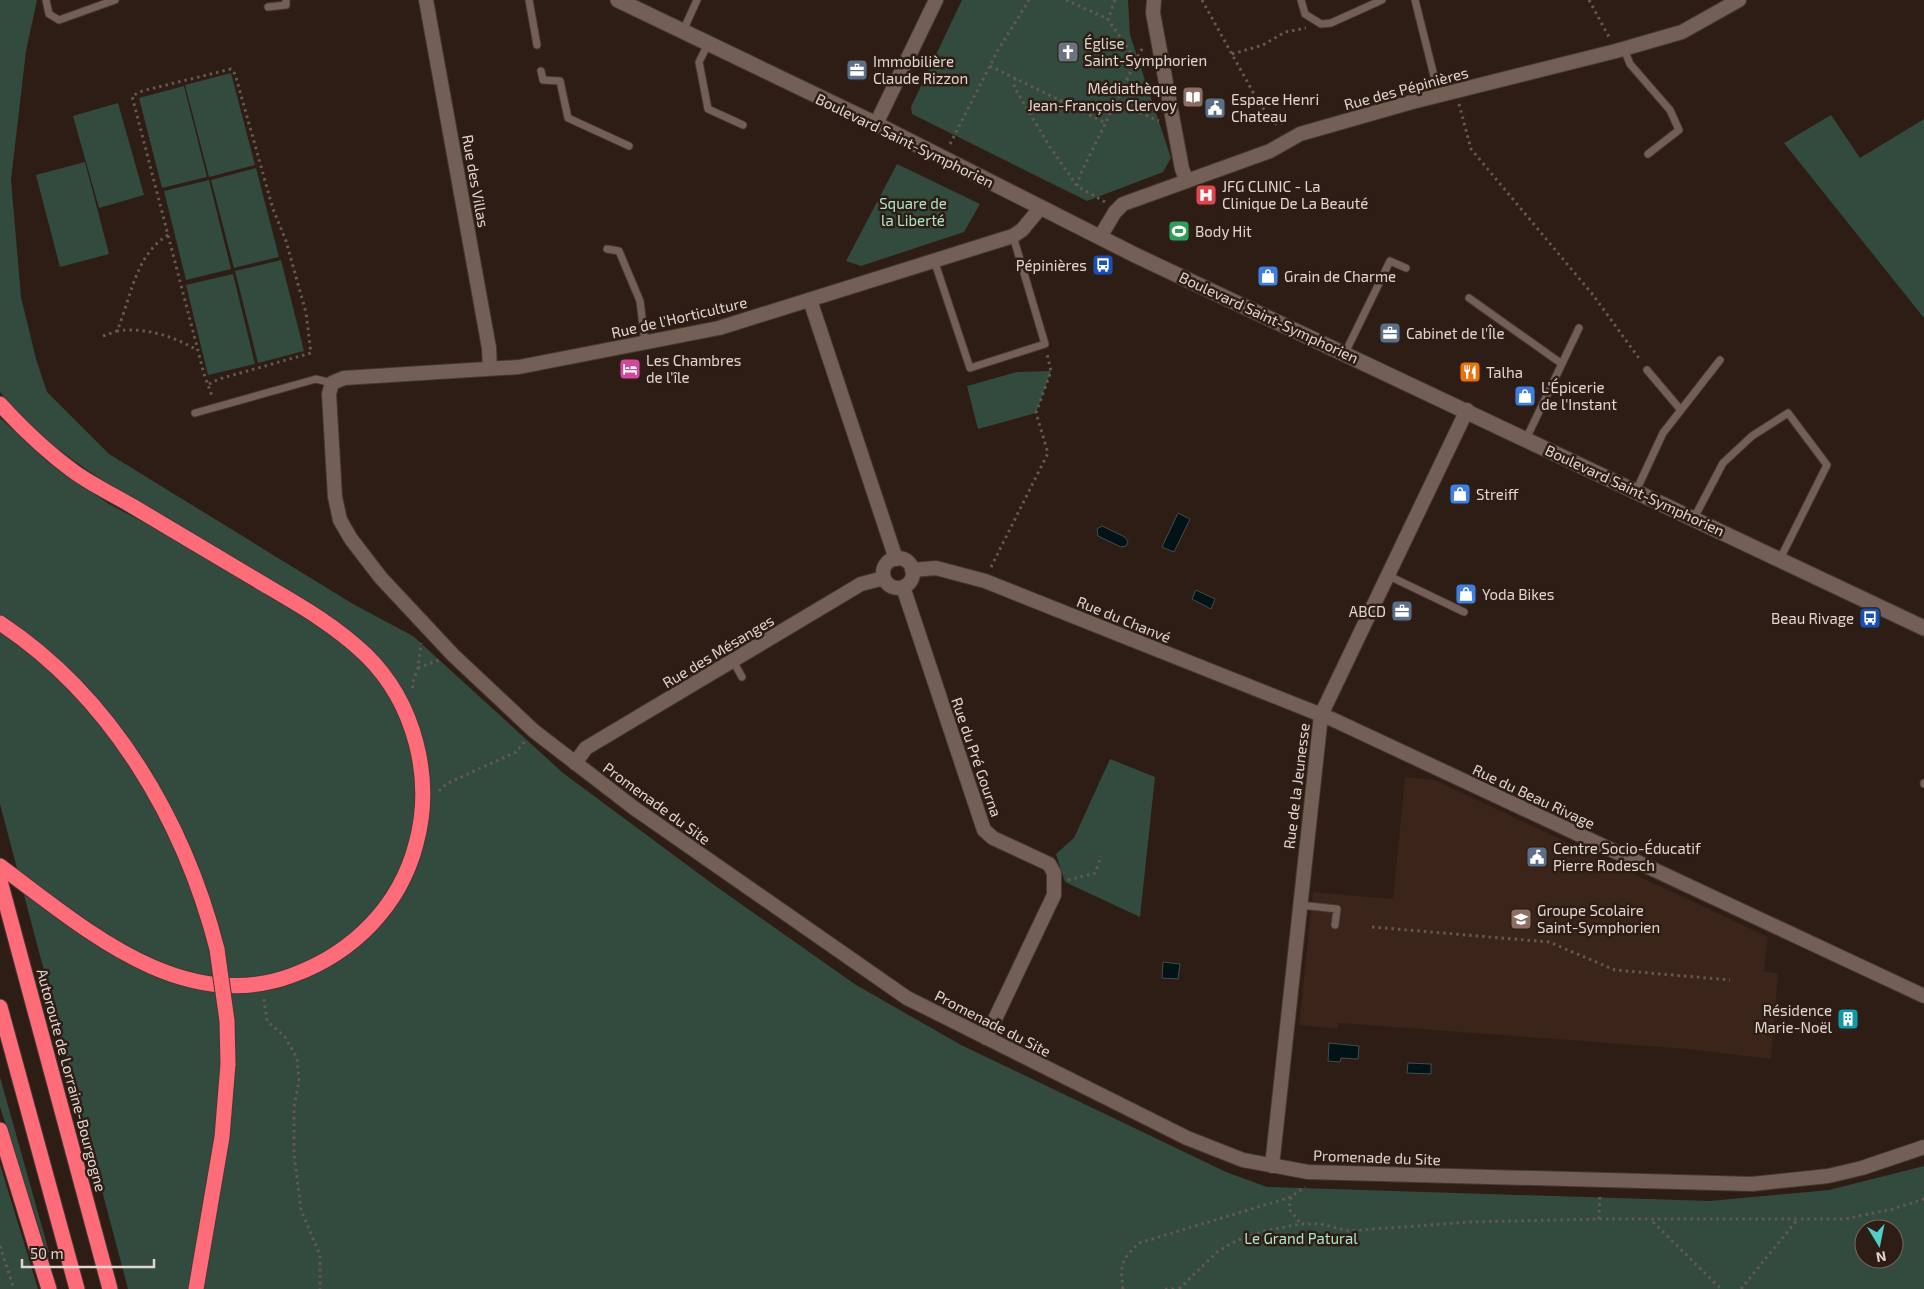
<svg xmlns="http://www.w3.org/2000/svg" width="1924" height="1289" viewBox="0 0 1924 1289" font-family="'Exo 2',sans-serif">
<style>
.built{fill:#3b2419}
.green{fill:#324b3e;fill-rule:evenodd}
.water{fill:#001316;stroke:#434d4e}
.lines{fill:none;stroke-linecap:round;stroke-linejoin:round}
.lane-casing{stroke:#463833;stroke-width:9}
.street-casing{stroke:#463833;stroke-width:16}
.secondary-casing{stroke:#463833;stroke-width:17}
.highway-casing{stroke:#463833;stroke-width:17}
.path{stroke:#665750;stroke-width:3;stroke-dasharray:2.5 4;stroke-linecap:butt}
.lane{stroke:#735f55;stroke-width:7}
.street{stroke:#735f55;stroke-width:14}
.secondary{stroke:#735f55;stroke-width:15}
.highway{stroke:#fe6c79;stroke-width:15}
.highway-bridge-casing{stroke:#463833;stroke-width:17;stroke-linecap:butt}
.highway-bridge{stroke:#fe6c79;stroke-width:15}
.labels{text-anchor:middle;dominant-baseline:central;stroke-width:5;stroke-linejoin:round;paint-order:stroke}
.poi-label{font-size:15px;fill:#e0d5cf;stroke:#2d1d15;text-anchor:start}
.street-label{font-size:15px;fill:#e0d5cf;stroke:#2d1d15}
.park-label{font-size:15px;fill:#ade5c8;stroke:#2d1d15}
</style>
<rect width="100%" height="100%" fill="#2d1d15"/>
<path class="built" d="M1405,777l30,3 333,157 -4,34 14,3 -7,85 -84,-10 -266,-20 -83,-6v6l-39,-4 14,-133 80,7z"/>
<path class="green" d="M0,0h37l-11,51 -15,129 10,117 15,62 11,33 62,62 244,150 60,32 150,137 151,112 142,100 105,60 265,127 41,15 443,14 119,-11 95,-24v123h-1796l-128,-485v-386l49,45 60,41 62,33 6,-12c-60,-36 -134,-76 -177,-133zM1864,1229h30v30h-30z
M962,0h166l2,35 41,123 -8,14 -76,29 -175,-87 -1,-7z
M231,73l24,92 -46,12 -24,-92z
M184,86l23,91 -45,11 -23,-90z
M118,103l26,92 -45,13 -26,-92z
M1831,115l29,43 64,-39v199l-140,-175z
M85,162l24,92 -49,13 -24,-92z
M897,164l83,40 -16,28 -103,34 -15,-5z
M256,168l23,89 -45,11 -23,-88z
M209,180l22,89 -45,11 -22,-89z
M281,260l23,91 -46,12 -23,-92z
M233,274l22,90 -47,11 -22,-90z
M1051,371l-15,42 -58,16 -11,-43 50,-14z
M1110,759l45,18 -15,140 -75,-35 -9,-28 18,-16z
M0,1077l49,175 -2,1 -47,-146z
M0,1164l38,125h-38z"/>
<path class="water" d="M1178,513l12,6 -16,33 -12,-5z
M1102,526l23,11 3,5 -2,4 -5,1 -23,-11 -1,-7z
M1196,590l19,9 -4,10 -19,-10z
M1163,962l17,2 -2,15 -16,-1z
M1329,1043l30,3 -1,13 -17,-1 -1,4 -12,-1z
M1408,1063l23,1v10l-24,-1z"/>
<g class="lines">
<g class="lane-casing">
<path id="lane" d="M46,0l3,14 10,6 56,-20
M529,0l8,45
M1301,0l4,14 16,10 10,-1 51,-23
M1415,0l24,96
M268,7l18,-2v-5
M683,31l14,-31
M708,44l-9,18 9,47 35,16
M1624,49l6,15 40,46 9,20 -31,24
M541,71l2,9 17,1 8,37 61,28
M607,249l12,2 21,50 5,41
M934,260l36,108 75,-24 -32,-108
M1469,298l93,66
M1345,353l45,-92 16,7
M1647,370l33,39
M195,413l121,-34 16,4
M1526,439l53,-111
M1636,491l27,-58 57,-73
M1694,518l29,-55 29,-27 36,-23 39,52 -47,94
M1387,575l77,37
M733,661l9,16
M1924,783v1
M1300,905l37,4 -2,16"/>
</g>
<g class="street-casing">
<path id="street" d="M426,0l63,348 1,20
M1154,0l-1,13 29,156 5,12
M876,124l60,-124
M1041,207l-19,23 -9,6 -294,92 -200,39 -175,11 -12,5 -3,11 6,103 5,23 11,19 30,39 72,77 81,76 100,77 273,190 280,140 56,22 65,12 444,12 76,-8 34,-8 62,-21
M1100,237l15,-25 8,-8 147,-53 30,-17 112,-32 204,-51 66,-19 57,-32
M810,300l86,259
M883 573a15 15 0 1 1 30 0a15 15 0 1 1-30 0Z
M912,570l24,-2 49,13 349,139 590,276
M903,587l81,243 9,8 56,26 5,9v22l-68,143
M575,763l11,-15 275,-164 23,-6
M1272,1166l49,-451 146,-305"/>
</g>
<g class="secondary-casing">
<path id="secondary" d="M618,0l258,124 259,131 789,373"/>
</g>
<g class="highway-casing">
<path id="highway" d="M0,404c22,24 47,48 73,67 19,14 41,24 61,36 44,26 87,52 131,78 36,21 71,41 101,70 49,48 68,124 50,189 -16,62 -63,109 -123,131 -111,42 -210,-48 -293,-109
M0,623c112,74 184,198 217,326
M0,881l110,408
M0,1007l77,282
M0,1130l49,159
M196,1289l26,-152 6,-73"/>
</g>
<path class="path" d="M1066,0l42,19
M1115,0l-7,19 28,42
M1202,0l57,103 17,21 12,-2
M1589,0l20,37
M1232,54l31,-9 22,-13 21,-4
M990,66l116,57
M1015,78l-1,9 36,60 27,39
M1116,102l43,19
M1459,104l12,45 122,146 48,66
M950,144l48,-94 31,-50
M1105,202l-28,-16 3,-11 56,-114 5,-11h3
M168,235c-33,20 -37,63 -51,96 28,-4 56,5 80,19
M103,336l14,-5
M209,384l10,-5 92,-26 -5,-40 -20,-72 -13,-32 -38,-135 -4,-5 -89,22 -10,5 72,278 8,22
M991,567l57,-114 -12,-40 15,-42 -4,-17
M418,668l21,-8
M413,688l-1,-4 6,-16 3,-25
M439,791l7,-7 70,-32 9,-11
M1068,880l27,-7 6,-17
M1372,927l177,15 66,28 115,10
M264,999l3,22 18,16 12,21 2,23 -5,26v47l7,56 19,45v34
M1291,1197l-2,12 12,15
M1599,1219l1,-24
M1653,1222l68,67
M0,1246l14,43
M1123,1289c-3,-24 -2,-29 16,-46l152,-46 14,-10
M1165,1289h11
M1179,1289l39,-38 20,-11 31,-10 32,-6h20l28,7 121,-9 129,-3h246l48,-10 31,-10
M1741,1289l56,-69"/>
<use href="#lane" class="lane"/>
<use href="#street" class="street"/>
<use href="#secondary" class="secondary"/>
<use href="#highway" class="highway"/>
<g class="highway-bridge-casing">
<path id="highway-bridge" d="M217,949l10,72 1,43"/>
</g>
<use href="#highway-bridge" class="highway-bridge"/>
</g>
<defs>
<g id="church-square" transform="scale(1.125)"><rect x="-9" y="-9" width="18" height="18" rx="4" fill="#6b7280" stroke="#2d1d15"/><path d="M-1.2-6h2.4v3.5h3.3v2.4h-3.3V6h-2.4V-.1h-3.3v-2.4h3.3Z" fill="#fff"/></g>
<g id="office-square" transform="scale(1.125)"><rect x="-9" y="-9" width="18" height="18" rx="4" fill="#5c6f8a" stroke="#2d1d15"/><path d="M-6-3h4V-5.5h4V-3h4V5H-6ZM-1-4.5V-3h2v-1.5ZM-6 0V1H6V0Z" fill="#fff"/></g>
<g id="library-square" transform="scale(1.125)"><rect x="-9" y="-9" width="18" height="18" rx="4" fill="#8d6e63" stroke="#2d1d15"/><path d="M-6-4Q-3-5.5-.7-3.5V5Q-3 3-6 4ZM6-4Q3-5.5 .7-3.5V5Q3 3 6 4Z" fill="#fff"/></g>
<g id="civic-square" transform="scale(1.125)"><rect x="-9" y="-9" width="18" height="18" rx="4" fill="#5c6f8a" stroke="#2d1d15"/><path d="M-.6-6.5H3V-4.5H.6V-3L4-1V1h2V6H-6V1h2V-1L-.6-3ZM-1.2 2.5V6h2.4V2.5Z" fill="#fff"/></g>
<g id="hospital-square" transform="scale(1.125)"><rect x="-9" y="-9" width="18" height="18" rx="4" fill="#e0444e" stroke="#2d1d15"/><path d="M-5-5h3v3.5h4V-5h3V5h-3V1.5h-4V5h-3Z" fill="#fff"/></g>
<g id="stadium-square" transform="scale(1.125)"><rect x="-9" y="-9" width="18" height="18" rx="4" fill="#2e9e5b" stroke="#2d1d15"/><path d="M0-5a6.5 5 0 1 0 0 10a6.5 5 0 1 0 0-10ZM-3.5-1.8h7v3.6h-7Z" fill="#fff"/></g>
<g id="bus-square" transform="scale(1.125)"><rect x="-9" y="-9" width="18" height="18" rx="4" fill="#1a4fb4" stroke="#2d1d15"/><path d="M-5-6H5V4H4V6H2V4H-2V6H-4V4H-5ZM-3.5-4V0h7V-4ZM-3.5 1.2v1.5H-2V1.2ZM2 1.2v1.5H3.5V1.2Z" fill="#fff"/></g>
<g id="shop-square" transform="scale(1.125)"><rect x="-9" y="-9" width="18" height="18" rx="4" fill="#3f7fe0" stroke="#2d1d15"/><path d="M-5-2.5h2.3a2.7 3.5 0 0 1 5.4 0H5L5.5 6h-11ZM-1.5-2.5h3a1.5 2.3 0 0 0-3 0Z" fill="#fff"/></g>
<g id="hotel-square" transform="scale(1.125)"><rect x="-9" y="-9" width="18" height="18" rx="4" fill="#d1479c" stroke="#2d1d15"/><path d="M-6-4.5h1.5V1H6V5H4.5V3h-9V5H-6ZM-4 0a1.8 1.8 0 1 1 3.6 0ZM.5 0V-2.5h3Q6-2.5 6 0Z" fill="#fff"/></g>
<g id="restaurant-square" transform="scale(1.125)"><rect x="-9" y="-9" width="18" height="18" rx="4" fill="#e8710a" stroke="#2d1d15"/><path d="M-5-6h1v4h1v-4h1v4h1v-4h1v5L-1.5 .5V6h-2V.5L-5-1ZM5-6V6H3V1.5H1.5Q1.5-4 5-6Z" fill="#fff"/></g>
<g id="school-square" transform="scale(1.125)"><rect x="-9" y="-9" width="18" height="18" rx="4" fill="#8d6e63" stroke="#2d1d15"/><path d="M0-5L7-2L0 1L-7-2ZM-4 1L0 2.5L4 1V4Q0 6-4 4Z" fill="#fff"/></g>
<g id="building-square" transform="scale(1.125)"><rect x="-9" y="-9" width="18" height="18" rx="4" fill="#0f9aa8" stroke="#2d1d15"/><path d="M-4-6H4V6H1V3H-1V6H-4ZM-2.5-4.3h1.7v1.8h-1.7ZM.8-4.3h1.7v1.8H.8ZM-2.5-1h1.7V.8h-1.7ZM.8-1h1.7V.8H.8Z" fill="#fff"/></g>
</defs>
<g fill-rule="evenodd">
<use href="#church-square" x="1068" y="52"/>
<use href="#office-square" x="857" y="70"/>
<use href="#library-square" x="1193" y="97"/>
<use href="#civic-square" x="1215" y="108"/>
<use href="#hospital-square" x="1206" y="195"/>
<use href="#stadium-square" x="1179" y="231"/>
<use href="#bus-square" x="1103" y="265"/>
<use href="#shop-square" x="1268" y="276"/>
<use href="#office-square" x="1390" y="333"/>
<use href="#hotel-square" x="630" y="369"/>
<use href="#restaurant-square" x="1470" y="372"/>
<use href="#shop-square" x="1525" y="396"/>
<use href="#shop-square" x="1460" y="494"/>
<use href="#shop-square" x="1466" y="594"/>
<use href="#office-square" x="1402" y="611"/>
<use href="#bus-square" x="1870" y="618"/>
<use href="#civic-square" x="1537" y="857"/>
<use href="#school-square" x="1521" y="919"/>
<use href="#building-square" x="1848" y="1019"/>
</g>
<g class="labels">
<g class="poi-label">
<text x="1084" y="43">Église<tspan x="1084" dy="17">Saint-Symphorien</tspan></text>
<text x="873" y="61">Immobilière<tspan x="873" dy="17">Claude Rizzon</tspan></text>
<text x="1177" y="88" text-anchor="end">Médiathèque<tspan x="1177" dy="17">Jean-François Clervoy</tspan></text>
<text x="1231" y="99">Espace Henri<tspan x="1231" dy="17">Chateau</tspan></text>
<text x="1222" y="186">JFG CLINIC - La<tspan x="1222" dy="17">Clinique De La Beauté</tspan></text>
<text x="1195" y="231">Body Hit</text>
<text x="1087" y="265" text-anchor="end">Pépinières</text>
<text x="1284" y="276">Grain de Charme</text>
<text x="1406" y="333">Cabinet de l'Île</text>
<text x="646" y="360">Les Chambres<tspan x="646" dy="17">de l'île</tspan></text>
<text x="1486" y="372">Talha</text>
<text x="1541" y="387">L'Épicerie<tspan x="1541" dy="17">de l'Instant</tspan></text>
<text x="1476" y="494">Streiff</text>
<text x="1482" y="594">Yoda Bikes</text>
<text x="1386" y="611" text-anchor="end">ABCD</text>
<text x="1854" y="618" text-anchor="end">Beau Rivage</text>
<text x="1553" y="848">Centre Socio-Éducatif<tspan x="1553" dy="17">Pierre Rodesch</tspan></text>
<text x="1537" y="910">Groupe Scolaire<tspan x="1537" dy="17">Saint-Symphorien</tspan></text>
<text x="1832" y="1010" text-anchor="end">Résidence<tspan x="1832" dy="17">Marie-Noël</tspan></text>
</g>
<g class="street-label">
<text transform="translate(1406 88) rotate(-15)">Rue des Pépinières</text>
<text transform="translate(905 140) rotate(26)">Boulevard Saint-Symphorien</text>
<text transform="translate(476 181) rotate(80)">Rue des Villas</text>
<text transform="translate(679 317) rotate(-13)">Rue de l'Horticulture</text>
<text transform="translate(1269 317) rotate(25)">Boulevard Saint-Symphorien</text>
<text transform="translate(1635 490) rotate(25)">Boulevard Saint-Symphorien</text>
<text transform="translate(1124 619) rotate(22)">Rue du Chanvé</text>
<text transform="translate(718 651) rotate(-31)">Rue des Mésanges</text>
<text transform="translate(977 757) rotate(71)">Rue du Pré Gourna</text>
<text transform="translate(1296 786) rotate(-83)">Rue de la Jeunesse</text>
<text transform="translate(1534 796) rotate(25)">Rue du Beau Rivage</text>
<text transform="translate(657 803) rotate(36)">Promenade du Site</text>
<text transform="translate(993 1023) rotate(27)">Promenade du Site</text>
<text transform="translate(72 1080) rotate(75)">Autoroute de Lorraine-Bourgogne</text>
<text transform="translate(1377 1157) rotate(2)">Promenade du Site</text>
</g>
<g class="park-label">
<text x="913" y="203">Square de<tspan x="913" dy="17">la Liberté</tspan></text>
<text x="1301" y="1238">Le Grand Patural</text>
</g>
</g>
<g transform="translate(1879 1244) rotate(170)"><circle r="24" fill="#2d1d15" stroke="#75675f"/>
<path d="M0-4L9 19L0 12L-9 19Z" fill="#53cdc9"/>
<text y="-8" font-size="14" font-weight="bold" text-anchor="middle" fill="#e0d5cf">N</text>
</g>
<path d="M22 1259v8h132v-8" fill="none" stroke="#e0d5cf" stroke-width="2.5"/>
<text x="30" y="1259" font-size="15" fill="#e0d5cf" stroke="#2d1d15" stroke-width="4" paint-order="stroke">50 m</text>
</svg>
